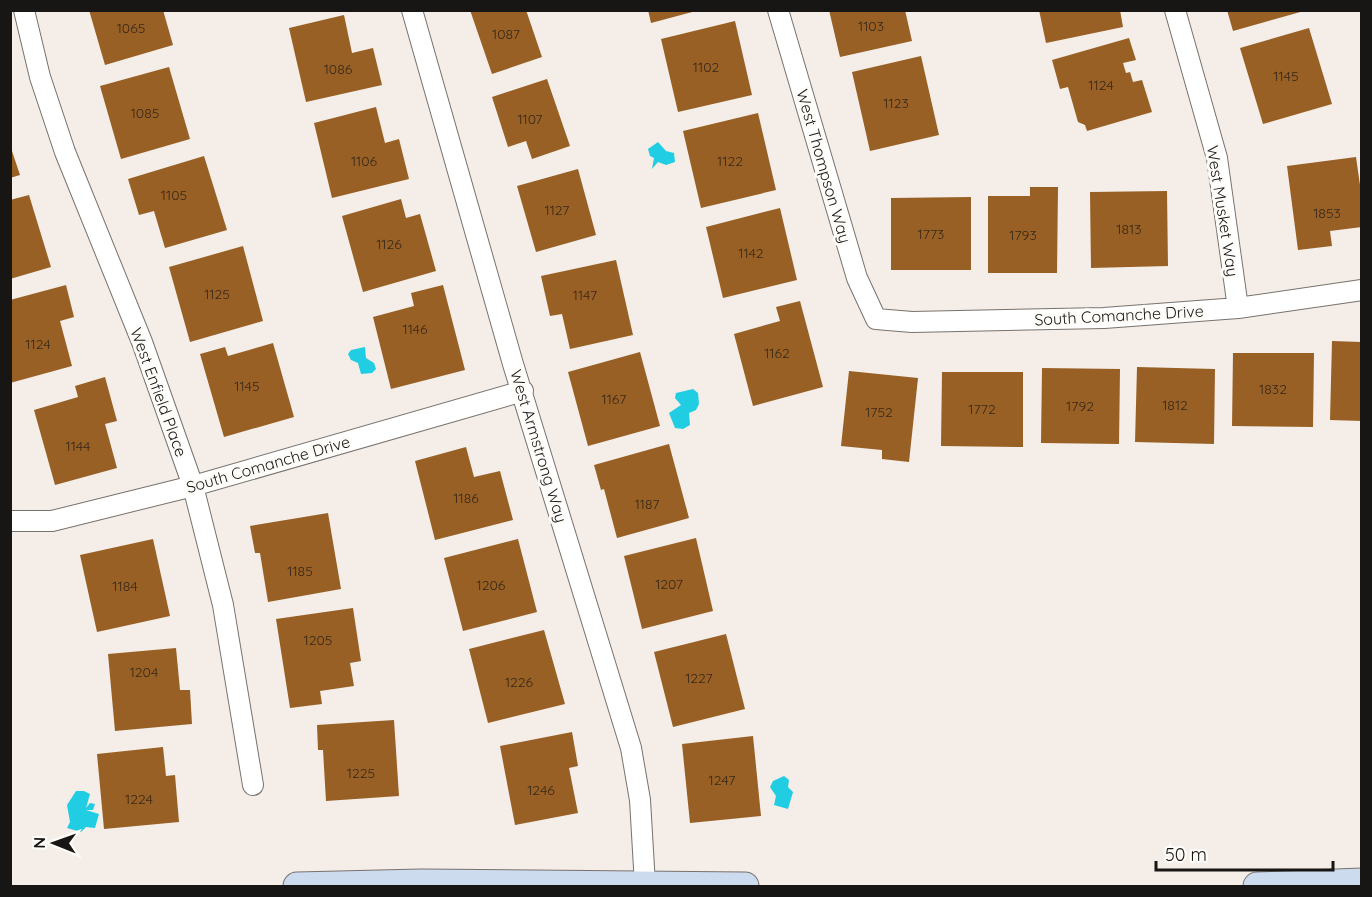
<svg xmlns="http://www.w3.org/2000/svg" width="1372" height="897" viewBox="0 0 1372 897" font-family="Quicksand,sans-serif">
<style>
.water{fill:#20cde2}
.building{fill:#986024}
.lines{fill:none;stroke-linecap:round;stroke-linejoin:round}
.street-casing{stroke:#78726d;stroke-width:22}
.secondary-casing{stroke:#78726d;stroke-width:29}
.street{stroke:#fff;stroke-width:20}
.secondary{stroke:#cddbee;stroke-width:27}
.labels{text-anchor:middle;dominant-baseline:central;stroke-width:6;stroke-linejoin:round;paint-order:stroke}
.number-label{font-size:14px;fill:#382818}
.street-label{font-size:16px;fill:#181614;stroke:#fefcf9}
</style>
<rect width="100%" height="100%" fill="#f4ede8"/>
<path class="water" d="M658,142l8,9 8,2 1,9 -9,3 -8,-3 -6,7 2,-11 -4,-2 -2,-7z
M365,347l1,11 8,5 2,6 -4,4 -11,1 -3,-11 -7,-3 -3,-6 3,-4z
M693,389l5,4 1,11 -3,6 -7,3 1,12 -7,4 -8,-1 -6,-15 12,-8 -6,-7 1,-5z
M784,776l5,4 -1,7 5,5 -5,17 -14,-4 2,-9 -6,-9 3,-6z
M76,791h8l6,3 -4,14 4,-5 5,1 -2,6h-7l13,4 -4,14 -9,-1 -5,5 -14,-4 3,-6 -3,-17z"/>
<path class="building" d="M89,10h74l10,35 -68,20z
M470,10h56l16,47 -50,17z
M648,10h48v1l-45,12z
M829,10h76l7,31 -72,16z
M1039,10h81l3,17 -77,16z
M1227,10h77v1l-71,20z
M344,15l8,38 21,-5 9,37 -76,17 -17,-74z
M735,21l17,74 -74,17 -17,-73z
M1309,28l23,76 -69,20 -23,-76z
M1129,38l7,22 -13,3 3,10 4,-1 3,10 9,-2 10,32 -65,19 -2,-6 -7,-3 -10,-35 -8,2 -8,-29z
M921,56l18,79 -69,16 -18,-79z
M169,67l21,72 -69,20 -21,-73z
M547,79l23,67 -38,13 -6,-18 -18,6 -16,-50z
M376,107l9,36 14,-4 10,40 -77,19 -18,-75z
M758,113l18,77 -75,18 -18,-77z
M10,145l10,30 -10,3z
M204,156l23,74 -62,18 -11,-37 -15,4 -11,-36z
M1356,157l6,42v28l-32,4 2,15 -34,4 -11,-84z
M578,169l18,66 -60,17 -19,-66z
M1030,187h28l-1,86h-69v-77h42z
M1167,191l1,75 -77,2 -1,-76z
M29,195l22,72 -41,12v-79z
M971,197v73h-80v-72z
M401,199l5,19 14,-4 16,57 -73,21 -21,-76z
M780,208l17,72 -74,18 -17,-71z
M243,246l20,75 -73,21 -21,-75z
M616,260l17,75 -63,14 -8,-35 -12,2 -9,-40z
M66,285l8,32 -14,4 12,45 -62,17v-83z
M443,285l22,85 -74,19 -18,-72 41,-11 -3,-13z
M800,301l23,86 -70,19 -19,-72 46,-13 -4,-14z
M1332,341l30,1v79l-32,-1z
M273,343l21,74 -70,20 -24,-83 25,-7 3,9z
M640,352l20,74 -72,20 -20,-74z
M1233,353h81l-1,74 -81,-1z
M1137,367l78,2 -1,75 -79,-2z
M1042,368l78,1 -1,75 -78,-1z
M849,371l69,7 -9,84 -27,-3v-9l-41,-4z
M942,372h81v75l-82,-1z
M105,377l12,44 -12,3 12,44 -62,17 -21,-75 44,-13 -3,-11z
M669,444l20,74 -72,20 -13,-49 -3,1 -7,-25z
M466,447l8,30 26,-6 13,49 -78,20 -20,-79z
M328,513l13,76 -73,13 -8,-49h-5l-5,-27z
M696,538l17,73 -71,18 -18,-73z
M153,539l17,77 -73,16 -17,-77z
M518,539l19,73 -74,19 -19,-73z
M353,608l8,53 -11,2 4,23 -34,5 2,13 -32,4 -14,-89z
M544,630l21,74 -77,19 -19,-74z
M726,634l19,75 -72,18 -19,-75z
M176,648l4,42h10l2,34 -77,7 -7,-77z
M394,720l5,76 -73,5 -3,-51h-5l-1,-25z
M572,732l6,34 -9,2 9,45 -63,12 -15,-79z
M753,736l8,80 -71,7 -8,-79z
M163,747l3,29 9,-1 4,47 -75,7 -7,-75z"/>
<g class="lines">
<g class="street-casing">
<path id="street" d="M24,10l16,67 25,75 77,190 51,144 30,119 30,180
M412,10l101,354 118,384 9,52 5,85
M778,10l79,268 19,41 36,3 192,-4 134,-10 124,-18
M1175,10l42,148 21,150
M10,521h42l141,-35 330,-95"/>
</g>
<g class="secondary-casing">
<path id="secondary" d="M297,886l124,-3 324,3
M1257,886l105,-4"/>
</g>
<use href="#street" class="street"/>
<use href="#secondary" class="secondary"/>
</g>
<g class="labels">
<g class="number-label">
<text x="871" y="26">1103</text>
<text x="131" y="28">1065</text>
<text x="506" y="34">1087</text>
<text x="706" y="67">1102</text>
<text x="338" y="69">1086</text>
<text x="1286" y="76">1145</text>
<text x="1101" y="85">1124</text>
<text x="896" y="103">1123</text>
<text x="145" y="113">1085</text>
<text x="530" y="119">1107</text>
<text x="364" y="161">1106</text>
<text x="730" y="161">1122</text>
<text x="174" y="195">1105</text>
<text x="557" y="210">1127</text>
<text x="1327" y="213">1853</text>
<text x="1129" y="229">1813</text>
<text x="931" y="234">1773</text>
<text x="1023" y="235">1793</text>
<text x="389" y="244">1126</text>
<text x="751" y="253">1142</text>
<text x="217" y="294">1125</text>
<text x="585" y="295">1147</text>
<text x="415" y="329">1146</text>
<text x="38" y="344">1124</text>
<text x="777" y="353">1162</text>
<text x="247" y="386">1145</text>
<text x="1273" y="389">1832</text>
<text x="614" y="399">1167</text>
<text x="1175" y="405">1812</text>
<text x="1080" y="406">1792</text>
<text x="982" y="409">1772</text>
<text x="879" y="412">1752</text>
<text x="78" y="446">1144</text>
<text x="466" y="498">1186</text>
<text x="647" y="504">1187</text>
<text x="300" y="571">1185</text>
<text x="669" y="584">1207</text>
<text x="491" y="585">1206</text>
<text x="125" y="586">1184</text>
<text x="318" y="640">1205</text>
<text x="144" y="672">1204</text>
<text x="699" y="678">1227</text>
<text x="519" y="682">1226</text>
<text x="361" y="773">1225</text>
<text x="722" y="780">1247</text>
<text x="541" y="790">1246</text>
<text x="139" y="799">1224</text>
</g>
<g class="street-label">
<text transform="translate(824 166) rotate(74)">West Thompson Way</text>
<text transform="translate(1223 211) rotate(81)">West Musket Way</text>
<text transform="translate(1119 315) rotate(-3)">South Comanche Drive</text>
<text transform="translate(159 392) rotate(70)">West Enfield Place</text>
<text transform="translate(539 446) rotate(73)">West Armstrong Way</text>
<text transform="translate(268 464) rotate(-16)">South Comanche Drive</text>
</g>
</g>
<rect width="1372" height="897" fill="none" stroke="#181614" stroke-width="24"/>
<g transform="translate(54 843) rotate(271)" stroke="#fefcf9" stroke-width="4.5" paint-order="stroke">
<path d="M0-4.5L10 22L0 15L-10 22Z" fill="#181614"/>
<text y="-9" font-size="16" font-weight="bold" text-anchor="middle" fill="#181614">N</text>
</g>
<path d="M1156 861v9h177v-9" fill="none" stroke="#181614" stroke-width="3"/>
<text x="1165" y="861" font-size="18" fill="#181614" stroke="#fefcf9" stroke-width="4.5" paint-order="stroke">50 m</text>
</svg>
